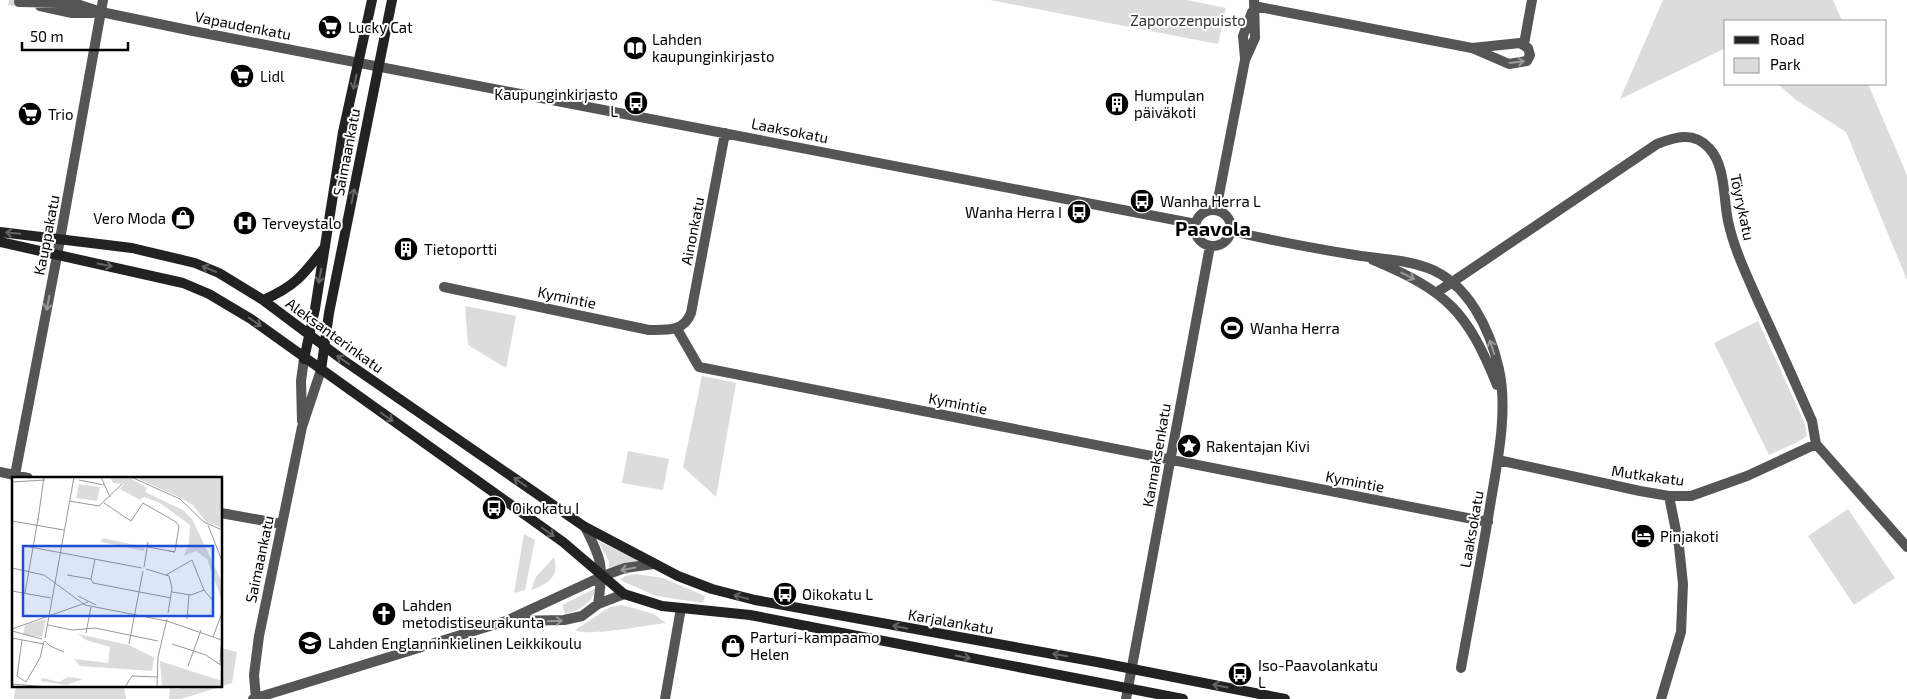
<svg xmlns="http://www.w3.org/2000/svg" width="1907" height="699" viewBox="0 0 1907 699" font-family="'Exo 2',sans-serif">
<style>
.green{fill:#dcdcdc}
.lines{fill:none;stroke-linecap:round;stroke-linejoin:round}
.minor-tunnel{stroke:#d9d9d9;stroke-width:10;stroke-dasharray:10 5;stroke-linecap:butt}
.minor{stroke:#555;stroke-width:10}
.tertiary{stroke:#555;stroke-width:10}
.secondary{stroke:#222;stroke-width:10}
.oneway{stroke:#999}
.oneway2{stroke:#646464}
.labels{text-anchor:middle;dominant-baseline:central;stroke-width:4;stroke-linejoin:round;paint-order:stroke}
.park-label{font-size:15px;fill:#333;stroke:#fff}
.street-label{font-size:15px;fill:#000;stroke:#fff}
.poi-label{font-size:15px;fill:#000;stroke:#fff;text-anchor:start}
.district-label{font-size:20px;font-weight:bold;fill:#000;stroke:#fff}
.inset-road{fill:none;stroke:#999;stroke-width:1}
.view{fill:#1d4ed8;fill-opacity:0.15;stroke:#1d4ed8;stroke-width:2.5}
.inset-edge{fill:none;stroke:#000;stroke-width:2.5}
</style>
<rect width="100%" height="100%" fill="#fff"/>
<path class="green" d="M990,0h197l39,8 -8,36z
M1663,0h170l9,21h-116v27l-106,51z
M1778,84h90l39,91v105l-61,-148 -50,-32z
M465,306l51,10 -10,52 -38,-23z
M1758,321l47,103 2,12 -9,6 -29,13 -55,-112z
M702,376l34,7 -20,114 -33,-30z
M628,451l41,8 -6,31 -41,-7z
M1848,509l47,69 -41,27 -46,-69z
M524,534l11,6 -10,50 -11,3z
M598,541l44,20 -33,7v-7z
M554,557c6,19 -6,27 -23,33l5,-13z
M636,574l27,4 42,18 -2,7 -47,-7 -36,-16 5,-4z
M596,588c-2,13 -17,23 -31,26l-3,-9z
M622,605l32,9 12,9c-17,2 -80,14 -91,7l35,-23z
M221,648l16,4 -5,31 -51,16h-12l1,-11 10,1 1,-4h40z
M16,685h108l2,14h-112z"/>
<g class="lines">
<path class="minor-tunnel" d="M9,0l10,2"/>
<path class="minor" d="M19,2l55,1 27,9 87,18 1008,194
M40,6l32,7h21
M1254,6l218,42 48,-5 8,5 2,7 -3,6 -18,3 -37,-16
M1524,44l8,-44
M1245,58l-2,-22 9,-24
M1216,210l29,-150 10,-22 -1,-37
M1195 228a18 18 0 1 1 36 0a18 18 0 1 1-36 0Z
M1231,231c43,10 87,18 130,25 23,3 45,4 67,12 40,15 62,61 71,101 9,41 -1,90 -8,131 -9,56 -20,112 -30,168
M1373,260c74,31 94,51 124,125
M444,287l205,43c17,0 35,2 42,-17l34,-180
M1436,293l221,-149c18,-7 37,-13 52,4 17,18 14,49 19,73 6,28 19,55 31,82 18,39 36,79 53,118l4,23 91,103
M677,329l22,38 789,155
M302,421l-1,-40 3,-22
M1498,460l142,31 29,5h22l56,-20 69,-32
M0,472l28,6
M15,475l42,-219
M221,513l61,11
M585,527c17,33 19,40 13,77
M510,621l54,-1 18,-4 16,-12 26,-10
M253,699l253,-78 97,-45 22,-8 29,-4
M256,699l-2,-24 5,-39 43,-209 19,-57
M665,699l16,-91
M1126,699l84,-453
M1661,699l20,-67 2,-48 -4,-38 -10,-50"/>
<path class="tertiary" d="M57,256l46,-256"/>
<path class="secondary" d="M0,232l132,16 63,15 24,10 44,27 80,60 242,167 93,49 34,13 43,11 342,62 188,37
M0,242l183,41 26,11 42,25 312,223 61,52 38,12 88,9 433,84
M263,300c33,-14 41,-26 62,-53
M304,359l11,-50 28,-177 29,-132
M321,370l8,-57 63,-313"/>
</g>
<defs><path id="oneway-shaft" d="M-6 0H5M1.5-3L5.5 0L1.5 3" fill="none" stroke-width="1.6" stroke-linecap="round" stroke-linejoin="round" transform="scale(1.25)"/></defs>
<g class="oneway">
<use href="#oneway-shaft" transform="translate(1517 62) rotate(-7)"/>
<use href="#oneway-shaft" transform="translate(1408 276) rotate(27)"/>
<use href="#oneway-shaft" transform="translate(48 303) rotate(101)"/>
<use href="#oneway-shaft" transform="translate(1492 347) rotate(-108)"/>
<use href="#oneway-shaft" transform="translate(628 569) rotate(168)"/>
<use href="#oneway-shaft" transform="translate(555 621) rotate(-2)"/>
</g>
<g class="oneway2">
<use href="#oneway-shaft" transform="translate(355 82) rotate(102)"/>
<use href="#oneway-shaft" transform="translate(353 196) rotate(-79)"/>
<use href="#oneway-shaft" transform="translate(13 233) rotate(-175)"/>
<use href="#oneway-shaft" transform="translate(105 265) rotate(11)"/>
<use href="#oneway-shaft" transform="translate(209 269) rotate(-158)"/>
<use href="#oneway-shaft" transform="translate(320 276) rotate(100)"/>
<use href="#oneway-shaft" transform="translate(255 322) rotate(35)"/>
<use href="#oneway-shaft" transform="translate(343 360) rotate(-145)"/>
<use href="#oneway-shaft" transform="translate(387 417) rotate(35)"/>
<use href="#oneway-shaft" transform="translate(520 482) rotate(-145)"/>
<use href="#oneway-shaft" transform="translate(548 532) rotate(35)"/>
<use href="#oneway-shaft" transform="translate(741 597) rotate(-165)"/>
<use href="#oneway-shaft" transform="translate(900 627) rotate(-169)"/>
<use href="#oneway-shaft" transform="translate(1060 655) rotate(-170)"/>
<use href="#oneway-shaft" transform="translate(963 657) rotate(11)"/>
<use href="#oneway-shaft" transform="translate(1220 686) rotate(-169)"/>
</g>
<defs>
<g id="supermarket-disc" transform="scale(1.25)"><circle r="9.5" fill="#000" stroke="#fff"/><path d="M-6-5.5h2.5l.6 2H6L4.5 2H-2.5L-4.4-4H-6ZM-1.5 3.2a1.3 1.3 0 1 0 .1 0ZM3 3.2a1.3 1.3 0 1 0 .1 0Z" fill="#fff"/></g>
<g id="library-disc" transform="scale(1.25)"><circle r="9.5" fill="#000" stroke="#fff"/><path d="M-6-4Q-3-5.5-.7-3.5V5Q-3 3-6 4ZM6-4Q3-5.5 .7-3.5V5Q3 3 6 4Z" fill="#fff"/></g>
<g id="bus-disc" transform="scale(1.25)"><circle r="9.5" fill="#000" stroke="#fff"/><path d="M-5-6H5V4H4V6H2V4H-2V6H-4V4H-5ZM-3.5-4V0h7V-4ZM-3.5 1.2v1.5H-2V1.2ZM2 1.2v1.5H3.5V1.2Z" fill="#fff"/></g>
<g id="building-disc" transform="scale(1.25)"><circle r="9.5" fill="#000" stroke="#fff"/><path d="M-4-6H4V6H1V3H-1V6H-4ZM-2.5-4.3h1.7v1.8h-1.7ZM.8-4.3h1.7v1.8H.8ZM-2.5-1h1.7V.8h-1.7ZM.8-1h1.7V.8H.8Z" fill="#fff"/></g>
<g id="shop-disc" transform="scale(1.25)"><circle r="9.5" fill="#000" stroke="#fff"/><path d="M-5-2.5h2.3a2.7 3.5 0 0 1 5.4 0H5L5.5 6h-11ZM-1.5-2.5h3a1.5 2.3 0 0 0-3 0Z" fill="#fff"/></g>
<g id="hospital-disc" transform="scale(1.25)"><circle r="9.5" fill="#000" stroke="#fff"/><path d="M-5-5h3v3.5h4V-5h3V5h-3V1.5h-4V5h-3Z" fill="#fff"/></g>
<g id="stadium-disc" transform="scale(1.25)"><circle r="9.5" fill="#000" stroke="#fff"/><path d="M0-5a6.5 5 0 1 0 0 10a6.5 5 0 1 0 0-10ZM-3.5-1.8h7v3.6h-7Z" fill="#fff"/></g>
<g id="sight-disc" transform="scale(1.25)"><circle r="9.5" fill="#000" stroke="#fff"/><path d="M0-6L1.8-2.2L6-1.7L2.9 1.2L3.7 5.4L0 3.3L-3.7 5.4L-2.9 1.2L-6-1.7L-1.8-2.2Z" fill="#fff"/></g>
<g id="hotel-disc" transform="scale(1.25)"><circle r="9.5" fill="#000" stroke="#fff"/><path d="M-6-4.5h1.5V1H6V5H4.5V3h-9V5H-6ZM-4 0a1.8 1.8 0 1 1 3.6 0ZM.5 0V-2.5h3Q6-2.5 6 0Z" fill="#fff"/></g>
<g id="church-disc" transform="scale(1.25)"><circle r="9.5" fill="#000" stroke="#fff"/><path d="M-1.2-6h2.4v3.5h3.3v2.4h-3.3V6h-2.4V-.1h-3.3v-2.4h3.3Z" fill="#fff"/></g>
<g id="school-disc" transform="scale(1.25)"><circle r="9.5" fill="#000" stroke="#fff"/><path d="M0-5L7-2L0 1L-7-2ZM-4 1L0 2.5L4 1V4Q0 6-4 4Z" fill="#fff"/></g>
</defs>
<g fill-rule="evenodd">
<use href="#supermarket-disc" x="330" y="27"/>
<use href="#library-disc" x="635" y="48"/>
<use href="#supermarket-disc" x="242" y="76"/>
<use href="#bus-disc" x="636" y="103"/>
<use href="#building-disc" x="1117" y="104"/>
<use href="#supermarket-disc" x="30" y="114"/>
<use href="#bus-disc" x="1142" y="201"/>
<use href="#bus-disc" x="1079" y="212"/>
<use href="#shop-disc" x="183" y="218"/>
<use href="#hospital-disc" x="245" y="223"/>
<use href="#building-disc" x="406" y="249"/>
<use href="#stadium-disc" x="1232" y="328"/>
<use href="#sight-disc" x="1189" y="446"/>
<use href="#bus-disc" x="494" y="508"/>
<use href="#hotel-disc" x="1643" y="536"/>
<use href="#bus-disc" x="785" y="594"/>
<use href="#church-disc" x="384" y="614"/>
<use href="#school-disc" x="310" y="643"/>
<use href="#shop-disc" x="733" y="646"/>
<use href="#bus-disc" x="1240" y="674"/>
</g>
<g class="labels">
<g class="park-label">
<text x="1188" y="20">Zaporozenpuisto</text>
</g>
<g class="street-label">
<text transform="translate(243 25) rotate(11)">Vapaudenkatu</text>
<text transform="translate(790 130) rotate(11)">Laaksokatu</text>
<text transform="translate(346 152) rotate(-79)">Saimaankatu</text>
<text transform="translate(1743 207) rotate(78)">Töyrykatu</text>
<text transform="translate(692 231) rotate(-79)">Ainonkatu</text>
<text transform="translate(46 235) rotate(-79)">Kauppakatu</text>
<text transform="translate(567 297) rotate(12)">Kymintie</text>
<text transform="translate(335 335) rotate(36)">Aleksanterinkatu</text>
<text transform="translate(958 403) rotate(11)">Kymintie</text>
<text transform="translate(1156 455) rotate(-80)">Kannaksenkatu</text>
<text transform="translate(1648 475) rotate(8)">Mutkakatu</text>
<text transform="translate(1355 481) rotate(11)">Kymintie</text>
<text transform="translate(1471 529) rotate(-80)">Laaksokatu</text>
<text transform="translate(259 559) rotate(-78)">Saimaankatu</text>
<text transform="translate(951 621) rotate(10)">Karjalankatu</text>
</g>
<g class="poi-label">
<text x="348" y="27">Lucky Cat</text>
<text x="652" y="39">Lahden<tspan x="652" dy="17">kaupunginkirjasto</tspan></text>
<text x="260" y="76">Lidl</text>
<text x="618" y="94" text-anchor="end">Kaupunginkirjasto<tspan x="618" dy="17">L</tspan></text>
<text x="1134" y="95">Humpulan<tspan x="1134" dy="17">päiväkoti</tspan></text>
<text x="48" y="114">Trio</text>
<text x="1160" y="201">Wanha Herra L</text>
<text x="1062" y="212" text-anchor="end">Wanha Herra I</text>
<text x="166" y="218" text-anchor="end">Vero Moda</text>
<text x="262" y="223">Terveystalo</text>
<text x="424" y="249">Tietoportti</text>
<text x="1250" y="328">Wanha Herra</text>
<text x="1206" y="446">Rakentajan Kivi</text>
<text x="512" y="508">Oikokatu I</text>
<text x="1660" y="536">Pinjakoti</text>
<text x="802" y="594">Oikokatu L</text>
<text x="402" y="605">Lahden<tspan x="402" dy="17">metodistiseurakunta</tspan></text>
<text x="750" y="637">Parturi-kampaamo<tspan x="750" dy="17">Helen</tspan></text>
<text x="328" y="643">Lahden Englanninkielinen Leikkikoulu</text>
<text x="1258" y="665">Iso-Paavolankatu<tspan x="1258" dy="17">L</tspan></text>
</g>
<g class="district-label">
<text x="1213" y="228">Paavola</text>
</g>
</g>
<g transform="translate(12 477)">
<rect width="210" height="210" fill="#fff"/>
<path d="M98,0h19l18,11 -2,4 38,18 9,9 30,63v19l-15,-42 -11,-8 -12,5 5,-12 1,-19 -30,-22 -16,-6 -4,3 -20,-11 4,-5 -11,-1zM122,0h88v51l-16,-6 -13,-17 -14,-8zM67,7l21,3 -3,14 -21,-3zM90,61l43,9 -1,4 -43,-9zM34,142l-4,18 -19,-2 2,-10zM66,157l51,11 22,11 3,2 -2,13 -72,-5 -6,-7 34,4 2,-16 -24,-7zM148,184l62,20v6h-60zM56,200l15,2 -17,6 -25,-4 1,-3 17,4z" fill="#dcdcdc"/>
<path class="inset-road" d="M89,0l9,20M119,0l49,22 24,23 18,8M67,3l25,5M0,5l33,-2M57,24l30,5 23,-22M92,26l27,18 12,-18 33,19 3,4 -4,25M26,43l6,-43M0,44l52,9M196,48l14,36M13,69l117,22M136,70l27,5 -6,-1M132,90l4,-25M0,91l32,7 41,30 82,16 55,19M134,92l23,7 3,12 -4,25M55,98l24,4M154,98l26,-15 12,30 10,12M79,102l2,4 78,15M79,102l4,-20M43,106l19,-106M0,114l39,7M160,115l19,3 13,-5M13,116l13,-74M66,119l18,9M175,142l2,-24M36,148l24,5 23,-2 63,13M0,152l76,-27M0,154l30,8M74,156l5,-26M201,160l9,-24M0,161l32,6M33,161l10,-55M10,163l-5,36 9,6 14,-24 4,-17M33,164l5,5 14,6M117,167l14,-73M160,167l34,11 16,11M208,187l1,-18M176,189l13,-36M0,207l36,3M113,210l7,-11 26,1M145,210l1,-30 9,-38"/>
<path class="view" d="M11,69h190v70h-190z"/>
<rect width="210" height="210" class="inset-edge"/>
</g>
<rect x="1724" y="20" width="162" height="65" fill="#ffffff" stroke="#999999"/>
<rect x="1734" y="36" width="25" height="8" fill="#222222" stroke="#999999"/>
<text x="1770" y="45" font-size="15" fill="#000000">Road</text>
<rect x="1734" y="58" width="25" height="15" fill="#dcdcdc" stroke="#999999"/>
<text x="1770" y="70" font-size="15" fill="#000000">Park</text>
<path d="M22 42v8h106v-8" fill="none" stroke="#000000" stroke-width="2.5"/>
<text x="30" y="42" font-size="15" fill="#000000" stroke="#ffffff" stroke-width="4" paint-order="stroke">50 m</text>
</svg>
